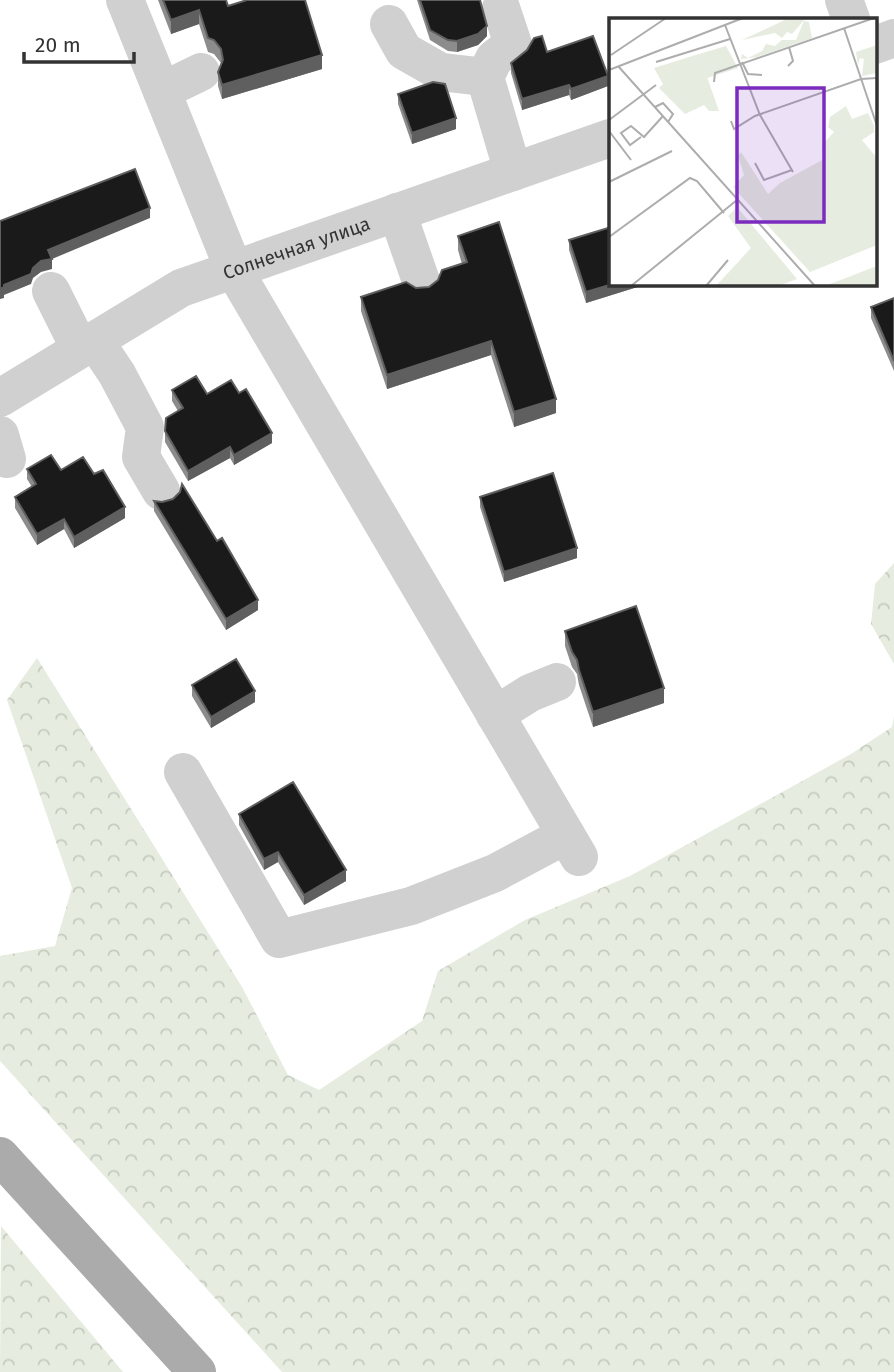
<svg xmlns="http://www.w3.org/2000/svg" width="894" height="1372" viewBox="0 0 894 1372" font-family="'Fira Sans',sans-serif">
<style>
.forest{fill:url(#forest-crowns)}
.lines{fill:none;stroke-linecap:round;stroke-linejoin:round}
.minor{stroke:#d0d0d0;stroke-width:38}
.major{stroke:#ababab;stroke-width:38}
.wall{fill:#8c8c8c}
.shaded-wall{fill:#5f5f5f}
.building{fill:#1a1a1a;stroke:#5f5f5f;stroke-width:2}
.labels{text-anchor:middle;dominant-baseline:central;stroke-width:7;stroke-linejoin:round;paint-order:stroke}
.street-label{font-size:19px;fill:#333;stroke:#fff}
.inset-road{fill:none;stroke:#adadad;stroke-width:2}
.view{fill:#7b2cbf;fill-opacity:0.15;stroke:#7b2cbf;stroke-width:3.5}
.inset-edge{fill:none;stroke:#333;stroke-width:3.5}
</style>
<defs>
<pattern id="forest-crowns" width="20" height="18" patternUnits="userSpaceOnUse" patternTransform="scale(1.75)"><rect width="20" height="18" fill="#e6ecdf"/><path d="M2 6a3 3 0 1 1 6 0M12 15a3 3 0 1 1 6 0" fill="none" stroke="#c6cbc0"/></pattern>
</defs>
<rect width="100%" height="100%" fill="#fff"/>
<path class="forest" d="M894,563v101l-23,-40 4,-40z
M37,658l205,329 46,88 31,15 103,-69 16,-50 87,-51 105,-44 221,-122 41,-27 2,-11v656h-612l-282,-311v-105l55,-10 17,-58 -65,-188z
M1,1226l122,146h-123z"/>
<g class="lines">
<g class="minor">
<path d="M125,0l109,270 345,587"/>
<path d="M844,0l7,19"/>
<path d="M501,8l12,36 -19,15 -9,18 28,95"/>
<path d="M389,24l15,27 37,21 44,5"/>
<path d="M875,45l19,-7"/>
<path d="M162,91l39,-19"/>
<path d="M397,212l24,69"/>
<path d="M51,291l29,58"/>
<path d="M95,341l22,33 28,53 -4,30 20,34"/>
<path id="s1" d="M0,398l181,-110 429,-150"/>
<path d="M0,435l7,24"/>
<path d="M495,715l35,-22 27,-11"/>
<path d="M183,772l96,167 132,-33 84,-33 71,-38"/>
</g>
<path class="major" d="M0,1156l197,216"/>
</g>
<path class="wall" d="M158,0h68l2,6 94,63 -100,30 -4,-13v-14l3,-9 -7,-9 -6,-2 -9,-28 -28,10z
M417,0h64l-1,4 7,32 -9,9 -21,7 -9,-1 -18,-11z
M547,52l61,34 -37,14 -2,-5 -47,15 -11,-37v-10z
M398,94l58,35 -44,15 -14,-40z
M458,236l98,177 -42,14 -23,-72 -104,34 -26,-78v-14l55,-9 13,-1 33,-23 -4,-14z
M569,240l42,44h36l-61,19 -17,-53z
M894,298v73l-23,-53v-11z
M172,390l35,4 32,-1 33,50 -38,22 -4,-7 -42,23 -23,-39v-11l13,-20 -6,-10z
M27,469l34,1 33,4 31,44 -51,30 -10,-19 -27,16 -22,-37v-11l17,-10 -5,-8z
M480,497l97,61 -73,24 -24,-75z
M154,501l104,109 -32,20 -72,-119z
M565,631l99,72 -71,24 -14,-42 -2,-11 -5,-7 -7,-21z
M192,685l63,17 -44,26 -19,-32z
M239,814l107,67 -42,24 -26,-43 -14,8 -25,-45z"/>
<path class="shaded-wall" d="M199,10v14l-28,10v-14z
M487,26v10l-9,9 -21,7v-11z
M322,55v14l-100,30v-14z
M608,76v10l-37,14v-11z
M569,85v10l-47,15v-11z
M456,118v11l-44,15v-11z
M150,208v10l-98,41v10l-11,3 -8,6 -2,6 -27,11v3l-4,1v-10l4,-4 29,-17 15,-18z
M613,284h34l-61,19v-11z
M491,341v14l-104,34v-14z
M556,399v14l-42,14v-15z
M272,433v10l-38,22v-10z
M230,447v11l-42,23v-10z
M125,507v11l-51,30v-11z
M64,519v10l-27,16v-11z
M577,548v10l-73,24v-10z
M258,600v10l-32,20v-11z
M664,688v15l-71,24v-15z
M255,691v11l-44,26v-11z
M278,852v10l-14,8v-11z
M346,870v11l-42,24v-10z"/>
<path class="building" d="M163,0h63l2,6 19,-6h58l17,55 -100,30 -4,-13 5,-12 -2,-11 -7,-9 -6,-2 -9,-28 -28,10z
M420,0h60l7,26 -9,8 -21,7 -9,-1 -18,-10z
M542,36l5,16 46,-16 15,40 -37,13 -2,-4 -47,14 -11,-36 16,-13 7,-12z
M433,82l12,2 11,34 -44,15 -14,-39z
M135,169l15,39 -102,42 4,9 -11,2 -8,7 -2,6 -27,11v2l-4,2v-68z
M499,222l57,177 -42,13 -23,-71 -104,34 -26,-78 45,-15 10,6 13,-1 9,-7 4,-10 25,-8 -9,-26z
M611,227v57h2l-27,8 -17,-52z
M894,298v63l-23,-54z
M196,376l11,18 24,-14 8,13 7,-4 26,44 -38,22 -4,-8 -42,24 -23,-40 1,-13 17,-10 -11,-18z
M51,455l10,15 22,-13 11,17 9,-4 22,37 -51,30 -10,-18 -27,15 -22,-37 21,-13 -9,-15z
M553,473l24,75 -73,24 -24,-75z
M182,484l35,57 5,-3 36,62 -32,19 -72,-118 8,1 11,-3 7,-7z
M636,606l28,82 -71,24 -14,-42 -2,-10 -5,-8 -7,-21z
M236,659l19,32 -44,26 -19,-32z
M293,782l53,88 -42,25 -26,-43 -14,7 -25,-45z"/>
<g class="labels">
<g class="street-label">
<text stroke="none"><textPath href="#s1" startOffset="334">Солнечная улица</textPath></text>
</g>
</g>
<g transform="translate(609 18)">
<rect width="268" height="268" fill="#fff"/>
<path d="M117,28l12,22 -31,10 -8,-24z" fill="#e6ecdf"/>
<path d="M180,0h17l-14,16 -5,-2 -5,6 -7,-5 -33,7zM195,3l5,1 3,16 -55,19 -16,2 1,-5 6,4 14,-7 4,-7 9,2 7,-6h14zM268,27v28l-15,3 2,-17 -4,-1 -2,7 -2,-13zM90,36l20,57h-10l-5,-6 -19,9 -26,-26 4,-4 -9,-16zM237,88l6,13 16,-6 6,13v6l-12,8 15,18v87l-67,27 -77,-85 11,-12 -6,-19 3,-4 27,42 12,-11 44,-24 -2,-14 12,-13 -6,-5 2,-10zM128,189l60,72 -19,7h-62l35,-38 -23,-32zM268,248v20h-52z" fill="#e6ecdf"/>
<path class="inset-road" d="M116,7l35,90 33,57M235,10l33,98M2,37l55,-37M47,44l74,-23M133,44l6,12 14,1M9,48l197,220M179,48l5,-5 -4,-14M0,52l134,-52M105,64l1,-9 159,-55M46,89l8,-4 10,11 -5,8M0,102l47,-35M122,103l3,8 21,-13 106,-37 16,-1M0,113l22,29M32,119l-11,8 -9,-12 10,-7 13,11 19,-21M146,145l9,17 28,-10M0,164l63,-31M0,219l81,-59 7,3 27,32M22,268l106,-86M97,268l22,-26"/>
<path class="view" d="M128,70h87v134h-87z"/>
<rect width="268" height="268" class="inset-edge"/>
</g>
<path d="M24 52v10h110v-10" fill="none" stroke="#333333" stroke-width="3.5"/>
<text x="35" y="52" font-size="21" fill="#333333" stroke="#ffffff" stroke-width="5" paint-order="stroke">20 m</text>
</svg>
